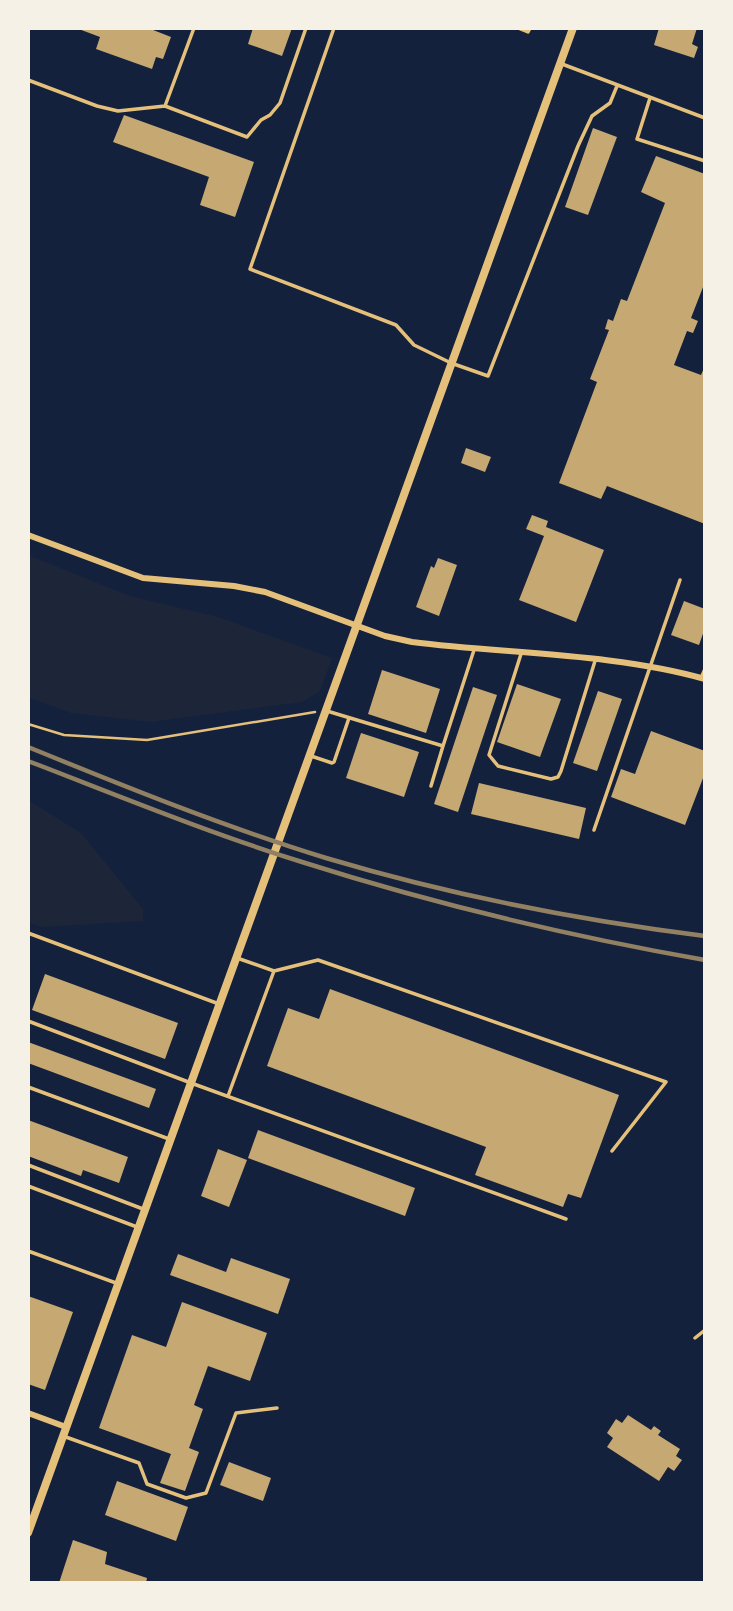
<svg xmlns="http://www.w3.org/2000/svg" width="733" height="1611" viewBox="0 0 733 1611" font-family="'Exo 2',sans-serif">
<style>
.green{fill:#1d2539}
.building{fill:#c6a872}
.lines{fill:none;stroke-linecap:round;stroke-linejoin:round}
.path{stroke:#e5c07b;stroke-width:2.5}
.service{stroke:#e5c07b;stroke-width:3.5}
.minor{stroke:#e5c07b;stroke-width:6}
.tertiary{stroke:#e5c07b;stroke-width:8}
.rail{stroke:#918062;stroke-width:4.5}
</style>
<rect width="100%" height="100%" fill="#14213d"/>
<path class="green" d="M28,555l102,41 88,21 114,41 -12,33 -18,11 -151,20 -80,-9 -43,-16z
M28,800l53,33 62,76v12l-102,6 -13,-5z"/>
<path class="building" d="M76,28h72l23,9 -8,22 -7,-2 -4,12 -56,-20 4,-12z
M253,28h39l-10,28 -34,-12z
M659,28h38l-5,16 6,3 -4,11 -40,-13z
M124,115l130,47 -19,55 -35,-12 9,-28 -96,-35z
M593,128l24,9 -29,78 -23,-8z
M656,156l49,18v108l-14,36 7,3 -5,12 -6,-2 -13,34 27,10 4,-9v158l-98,-38 -6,13 -42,-16 38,-101 -7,-3 19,-49 -4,-1 3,-10 5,2 8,-22 6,2 38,-98 -24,-11z
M466,448l25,9 -6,15 -24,-9z
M532,515l16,6 -2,6 58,23 -28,72 -57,-22 25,-64 -18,-7z
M438,558l19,7 -18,51 -23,-9 15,-41 3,2z
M684,601l21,8v19l-6,17 -28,-10z
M382,670l58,19 -14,44 -58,-19z
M517,684l44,15 -21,58 -43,-15z
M473,687l24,8 -39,117 -24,-8z
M598,691l24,8 -25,72 -24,-8z
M651,731l54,20v22l-20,52 -74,-28 10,-28 14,5z
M361,733l58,19 -15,45 -58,-19z
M479,783l107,25 -7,31 -108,-25z
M45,974l133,49 -13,36 -133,-49z
M330,989l289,106 -38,103 -13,-4 -5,13 -88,-32 11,-28 -219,-81 21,-58 31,11z
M28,1042l128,47 -7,19 -121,-45z
M28,1120l100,37 -9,26 -36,-13 -2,6 -53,-20z
M258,1130l157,58 -10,28 -157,-58z
M218,1149l29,11 -18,47 -28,-11z
M178,1254l48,18 5,-14 59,21 -12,35 -108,-39z
M28,1296l45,16 -28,78 -17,-6z
M182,1302l85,31 -17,48 -42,-15 -14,39 9,4 -14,39 10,4 -14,39 -25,-8 11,-29 -72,-26 33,-93 34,12z
M628,1415l23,15 3,-4 7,5 -3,4 22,14 -4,7 6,4 -8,11 -6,-4 -9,14 -52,-34 6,-9 -6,-5 9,-14 6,4z
M229,1462l42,16 -8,23 -43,-16z
M117,1481l71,26 -12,34 -71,-26z
M73,1540l34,12 -2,12 42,14 -1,5h-87z"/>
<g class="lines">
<path class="path" d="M28,724l36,11 83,5 168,-28"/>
<path class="service" d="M194,28l-29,78 82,31 14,-17 9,-5 10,-12 26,-75
M334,28l-84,241 146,56 18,20 37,18 37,13 90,-230 14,-30 18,-13 7,-17
M518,28l10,4 2,-4
M562,64l143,54
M28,80l69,26 21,5 47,-5
M650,98l-13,41 68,22
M521,654l-32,101 9,11 53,13 7,-2 3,-6 34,-110
M701,678l4,-9
M327,711l116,35 31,-96
M311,756l21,7 2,-1 15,-44
M431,786l12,-40
M594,830l86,-250
M28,933l191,71
M274,971l44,-11 348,122 -54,69
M28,1021l163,62 375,136
M28,1087l141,52
M228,1096l46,-125 -37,-13
M28,1165l115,44
M28,1186l109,41
M28,1251l88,32
M695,1338l10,-8
M63,1436l76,27 8,21 39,14 20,-5 30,-80 41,-5"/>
<path class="minor" d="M28,535l115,43 91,8 31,6 120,44 27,6c95,12 201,11 293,37
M28,1413l38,14"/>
<path class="tertiary" d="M28,1533l545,-1505"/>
<path class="rail" d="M28,747c98,40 197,80 298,111 124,37 251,62 379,78
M28,761c91,35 181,72 274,101 132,42 267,74 403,98"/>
</g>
<rect width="733" height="1611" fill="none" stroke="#f6f1e7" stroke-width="60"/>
</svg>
